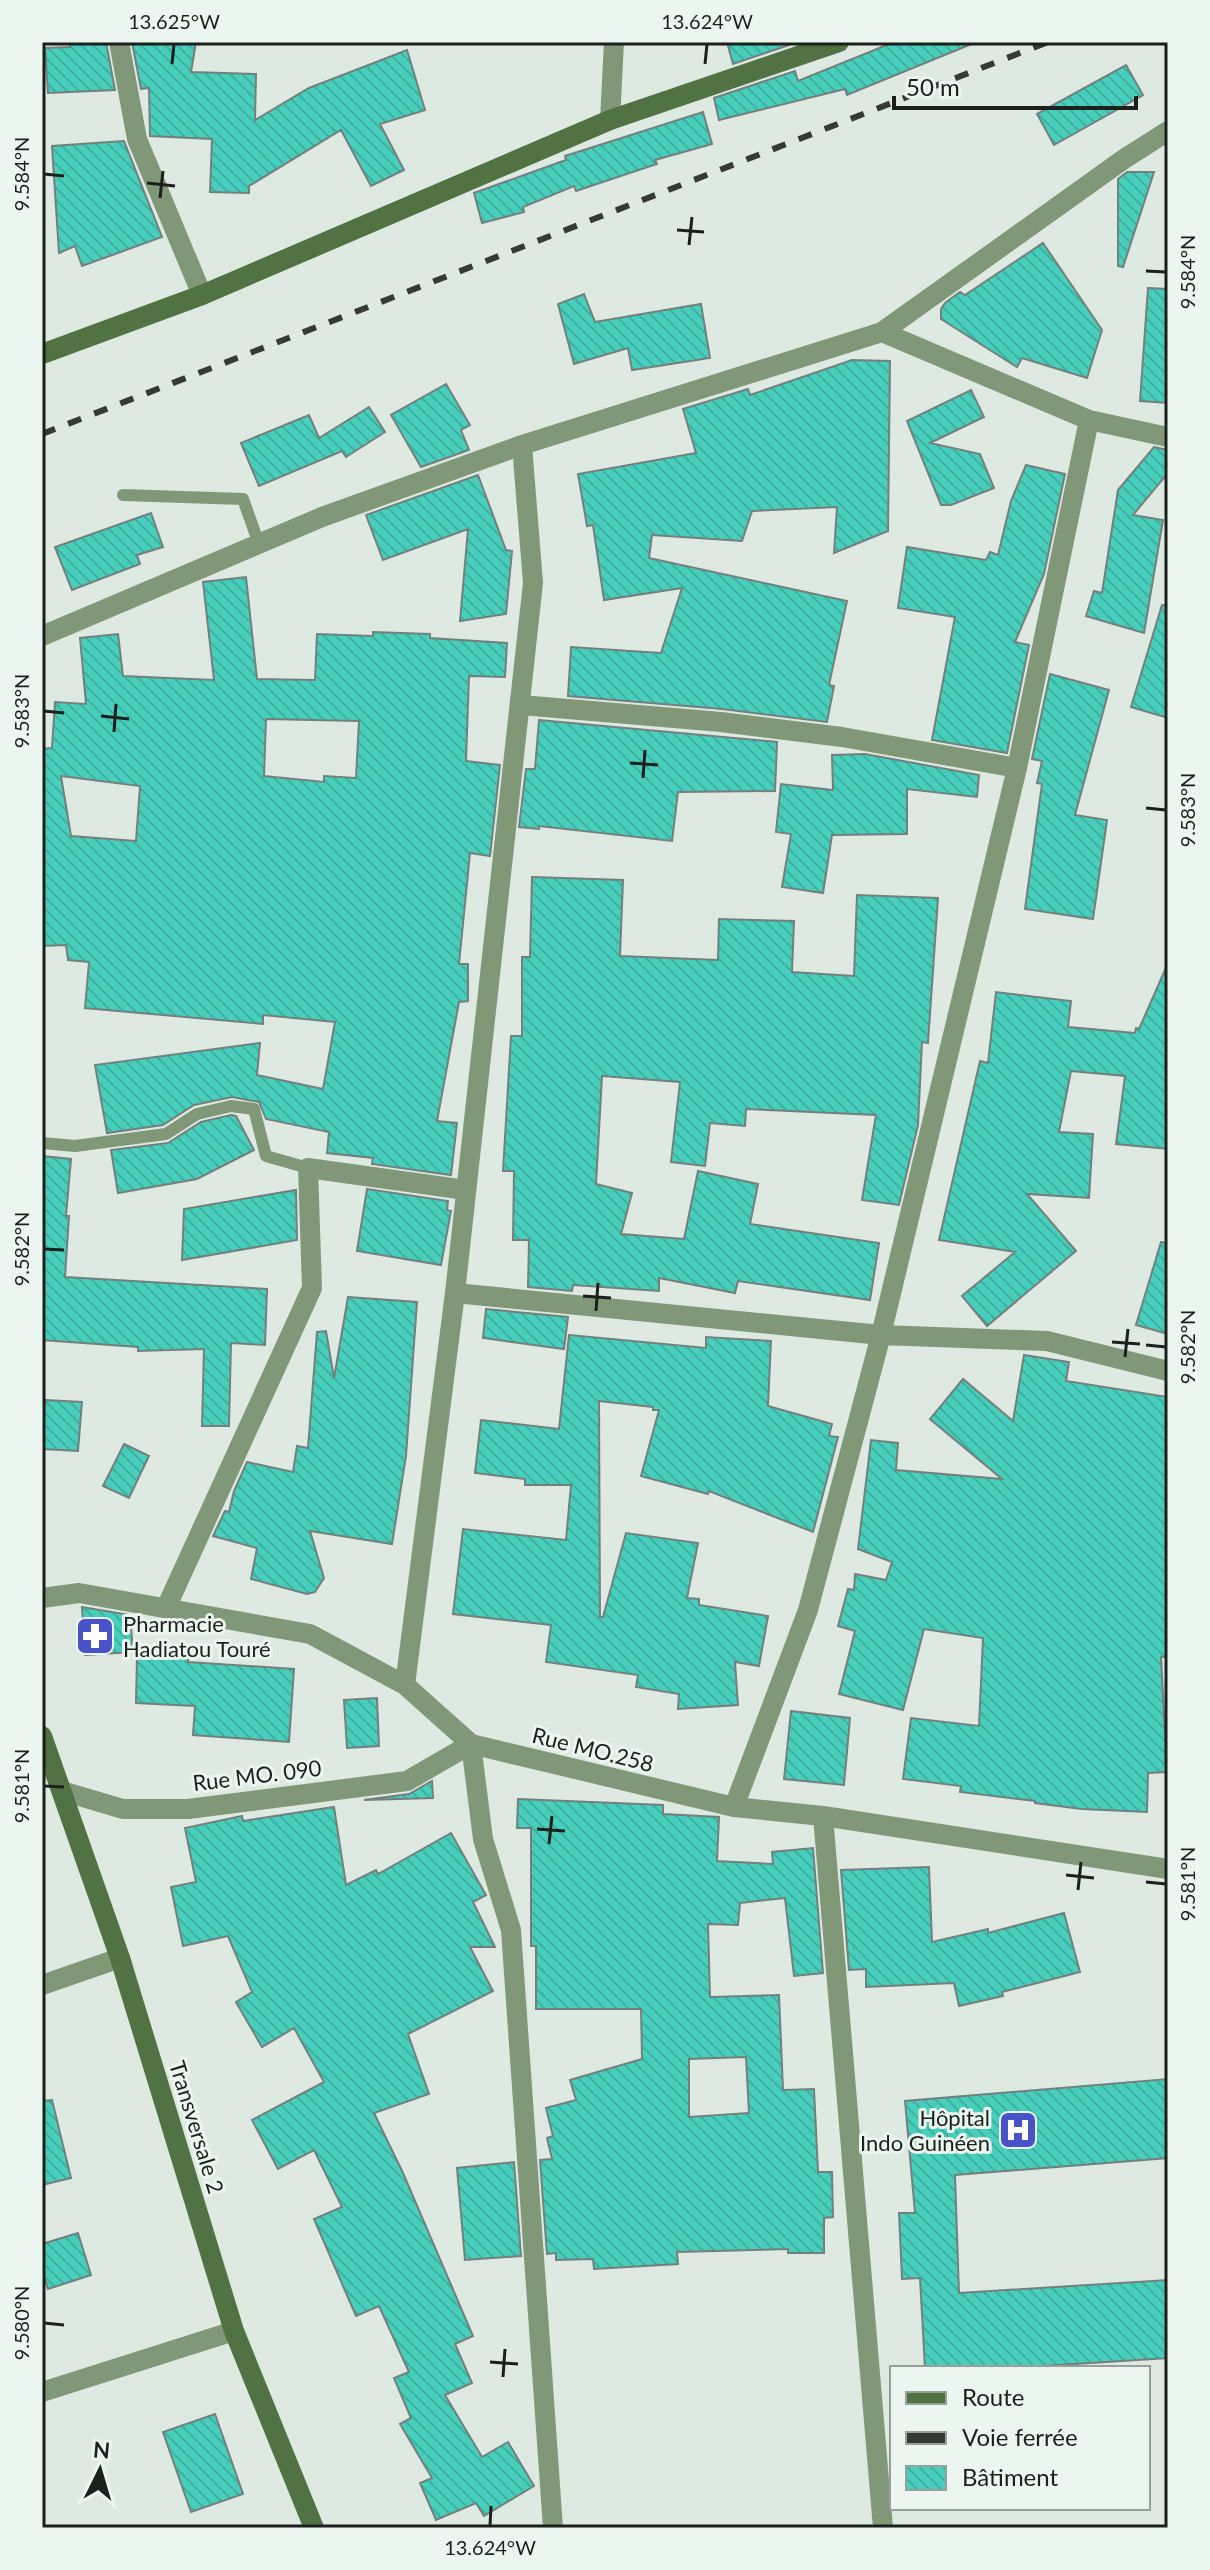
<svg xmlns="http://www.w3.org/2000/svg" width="1210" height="2570" viewBox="0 0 1210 2570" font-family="Lato,sans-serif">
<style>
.building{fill:url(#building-back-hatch);stroke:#73807e;stroke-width:2;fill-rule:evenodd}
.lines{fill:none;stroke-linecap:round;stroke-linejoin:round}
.lane{stroke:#819878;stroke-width:12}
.street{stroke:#819878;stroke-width:20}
.secondary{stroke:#517243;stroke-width:20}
.rail{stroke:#353a36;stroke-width:6;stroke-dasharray:14 14;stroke-linecap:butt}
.ticks{fill:none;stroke:#1c201d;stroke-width:3}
.labels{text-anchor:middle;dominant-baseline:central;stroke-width:6;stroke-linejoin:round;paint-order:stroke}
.poi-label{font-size:22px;fill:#1c201d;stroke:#eaf6ef;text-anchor:start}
.street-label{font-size:22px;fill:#1c201d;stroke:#eaf6ef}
.neatline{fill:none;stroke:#1c201d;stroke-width:3}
.ticks-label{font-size:20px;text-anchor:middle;fill:#1c201d}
</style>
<defs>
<pattern id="building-back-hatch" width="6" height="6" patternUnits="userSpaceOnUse" patternTransform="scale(2)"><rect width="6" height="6" fill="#47cebc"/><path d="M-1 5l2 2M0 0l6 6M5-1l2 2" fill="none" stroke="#3eb1a1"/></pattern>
</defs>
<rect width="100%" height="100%" fill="#dde9e1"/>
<path class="building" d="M70,42h36l9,48 -67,3 -3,-45 25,-1z
M132,42h64l-5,30 65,2 -1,46 54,-32 98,-38 18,60 -45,14 24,46 -33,16 -30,-56 -92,56v7l-39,-1 2,-53 -62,-3 -1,-48 -8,1z
M727,42h61l1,3 -56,19z
M894,42l80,1 -127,52 -2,-6 -126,31 -5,-22 81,-27 3,10z
M1126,65l17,30 -89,50 -17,-31z
M703,112l9,32 -57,16 2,4 -81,27 -2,-5 -51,21 1,5 -42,11 -8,-30 92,-33 -1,-4z
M124,141l38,96 -80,29 -7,-20 -16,7 -7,-107z
M1127,172h27l-31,95 -5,-1v-87z
M1043,243l59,87 -15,48 -65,-20 -5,9 -76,-48v-10l4,-6 15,-11 5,3z
M1148,288l20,1v114l-28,-2z
M584,294l11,28 106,-18 9,54 -78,12 -4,-22 -54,16 -16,-60z
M852,360l38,1 -2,170 -54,22 3,-46 -85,4 -10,30 -90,-6 -3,23 198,43 -18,84 5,1 -7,36 -105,-13 -154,-13 3,-49 90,6 21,-65 -78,12 -11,-75 -6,1 -9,-52 118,-21 -13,-44 65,-20 2,6z
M446,384l24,41 -9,5 8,20 -48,17 -30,-52z
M971,390l13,27 -54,26 50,11 14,34 -43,17h-10l-34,-84z
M369,407l16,25 -39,25 -4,-6 -83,35 -18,-43 68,-28 10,23z
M1154,447l14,3v23l-35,42 30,5 -19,113 -58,-17 8,-25 8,2 16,-103z
M1026,465l39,9 -21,100 -29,68 14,3 -22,108 -75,-13 23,-123 -57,-9 9,-61 79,13 4,-8 8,3 13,-54z
M478,475l28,75 6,1 -6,63 -46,7 8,-92 -85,31 -17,-45z
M151,513l12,34 -26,8 3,9 -68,26 -17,-43z
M246,577l11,102 58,1 2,-46 56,2v-4l57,2v4l77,5 -2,34 -36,-1 -3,85 34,4 -10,91 -20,-3 -11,111h9v37l-9,1 -22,119 20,2 -6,52 -79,-11 1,-6 -46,-5 2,-21 -63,-13 -7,-17 -27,-5 -38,8 -31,20 -56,8 -12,-68 165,-22 -3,32 66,14 12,-67 -72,-7v9l-178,-16 4,-46 -21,-2 -2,-15 -24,1v-197l10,-1 3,-46 31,2 -6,-66 38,-4 5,42 91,4 -11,-98zM266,719l93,2 -3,57 -32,-2v6l-60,-6zM61,776l79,10 -4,55 -65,-5z
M1162,605l6,1v112l-37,-11z
M1050,674l59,16 -34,125 32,5 -14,99 -68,-10 17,-125 -5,-1 5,-22 -10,-2z
M539,720l238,22 -2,49 -97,1 -6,49 -133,-15v3l-20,-2 7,-58h9z
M865,754l114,21 -2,22 -70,-8v45l-75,1 -9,58 -41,-6 9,-53 -15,-2 5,-48 52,6 -1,-35z
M532,877l91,3 -3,76 98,4 1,-41 75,2 -2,51 62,4 3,-81 81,3 -10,145 -6,-1 -4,83 -19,80 -37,-5 14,-85 -130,-6 -1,17 -35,-3 -5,43 -34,-4 9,-80 -78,-6 -6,108 36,9 -11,41 63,5 14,-68 60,13 -8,40 129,19 -9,57 -132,-19 -3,12 -76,-15v13l-86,-6 -1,6 -44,-4 1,-47h-16l1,-69h-11l8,-135h11v-79h8z
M1168,963v186l-52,-5 9,-68 -54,-5 -12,61 34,2 -4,64 -62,-4 49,57 -89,75 -25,-30 53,-44 -76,-12 41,-179 8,2 8,-71 75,9 -3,26 67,6 1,-5 3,1z
M231,1115l5,1 18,34 -57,29 -79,14 -7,-43 57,-7 33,-21z
M42,1156l29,3 -5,57h3l-4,61 202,12 -2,56 -34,-2 -2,83h-27l2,-77 -66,2v-4l-96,-7z
M367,1189l81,12 -1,9 4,1 -10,54 -84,-14z
M296,1190l1,50 -115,20 2,-51z
M1161,1242l7,1v91l-32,-9z
M348,1297l69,5 -11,154 -14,88 -82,-13 14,47 -9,14 -8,2 -56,-15 6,-31 -44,-12 12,-25 4,1 5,-21 13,-29 46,10 4,-26 11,2 9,-116 9,-1 8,47z
M486,1309l82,8 -4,32 -81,-11z
M569,1335l137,13v-11l65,4 -3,65 64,18 -3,12 9,1 -25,95 -104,-41 -1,3 -67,-18 18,-66h-6v-3l-54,-6 1,216h3l23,-84 72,10 -11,55 12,1v6l69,11 -9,50 -24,-4 3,43 -60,4 1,-15 -43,-7 2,-12 -92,-13 5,-37 -98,-11 10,-85 103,11 5,-55h-46v-6l-50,-6 6,-53 78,9z
M1024,1355l45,7 -3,19 102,16v260h-7l6,115 -19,1 -1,39 -65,-3 -47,-6v-2l-75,-9 1,-6 -58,-7 8,-61 68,8 4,-88 -59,-9 -21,81 -64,-16 16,-63 -17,-5 10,-37 6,1 1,-16 31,6 6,-18 -34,-13 13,-109 27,3 -2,27 106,9 -72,-60 33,-40 50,42z
M45,1400l37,2 -4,49 -36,-2z
M124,1444l25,12 -20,42 -26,-12z
M82,1607l48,8 3,37 -48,3z
M137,1655l51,1v6l106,7 -5,73 -96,-7 2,-29 -59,-3z
M377,1698l2,48 -32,2 -3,-48z
M791,1711l59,7 -6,67 -60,-6z
M432,1781l1,17 -69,2 45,-6z
M518,1799l145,6v9l56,3 -2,44 56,3 -1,-12 41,-4 10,125 -29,3 -9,-78 -45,5 -2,22 -30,-1 2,73 69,-2 4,95 31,-1 4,83h14l1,45 -9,1v35h-36v-4l-111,3 1,12 -84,5 -1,-10 -37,1v-7l-9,1 -7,-94 12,-1 -5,-21 6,-2 -7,-28 30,-8 -6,-20 72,-21 -1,-50h-105v-63h-5v-118h-14zM746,2057l3,56 -60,4v-58z
M334,1807l12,78 30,-15 2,4 73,-41 35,62 -13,7 22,45h-25l23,44 -85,43 21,60 -55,19 29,60 70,163 -18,8 17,39 -27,12 37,62 26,-15 26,44 -50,30 -8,-13 -40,17 -16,-37 12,-5 -32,-54 11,-6 -17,-40 15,-6 -30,-66 -23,10 -42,-97 28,-12 -28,-57 -36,19 -26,-49 72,-38 -30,-54 -32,19 -26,-45 16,-10 -24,-56 -45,10 -12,-59 25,-5 -11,-54 57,-12 1,5z
M929,1867l3,75 56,-13v4l76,-20 16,59 -78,20 1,4 -44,10 -5,-23 -88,4v-18l-17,1 -8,-100z
M1168,2079v79l-213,17 4,118 209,-13v78l-154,10h-89l-5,-90 -18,1 -3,-66h16l-10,-112z
M52,2100l19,78 -29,7v-84z
M514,2162l7,94 -56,4 -8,-92z
M78,2233l13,42 -43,14 -6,-18v-27z
M215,2414l28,80 -52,18 -28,-80z"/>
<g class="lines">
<path class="lane" d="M123,495l120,4 16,45
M42,1143l33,3 91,-12 31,-20 34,-8 23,3 12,47 42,12"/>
<path class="street" d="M119,42l18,97 65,156
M610,120l4,-78
M882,332l207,88 79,17
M42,636l280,-119 200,-72 360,-113 242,-173 44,-28
M521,705l200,17 121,15 175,31
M455,1293l426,42 166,6 121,30
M42,1598l37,-5 231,41 95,51 66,59 263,63 89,9 345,53
M166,1608l146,-320 -4,-120 158,22
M405,1685l50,-392 78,-710 -11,-138
M62,1791l61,18h65l219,-28 64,-37 12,95 28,91 42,598
M734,1807l74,-197 73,-275 136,-567 72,-348
M823,1816l60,712
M42,1985l78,-27
M42,2392l192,-61"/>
<path class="secondary" d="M42,354l160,-59 408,-175 229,-78
M42,1736l78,222 114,373 80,197"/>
<path class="rail" d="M42,434l1006,-392"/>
</g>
<path class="ticks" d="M172,64l2,-20M705,64l2,-20M44,174l20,2M147,183l28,3M160,198l3,-27M677,230l27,2M689,245l3,-28M1146,271l20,1M44,711l20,2M101,716l28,3M114,732l2,-28M630,763l28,2M643,778l2,-28M1146,808l20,2M44,1249l20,1M583,1296l28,2M596,1311l2,-28M1112,1342l28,2M1146,1345l20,2M1125,1357l3,-28M44,1786l20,1M537,1829l28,2M549,1844l3,-28M1066,1875l28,3M1146,1882l20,2M1078,1890l3,-28M44,2323l20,2M490,2362l28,2M503,2377l2,-28M490,2526l1,-20"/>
<defs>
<g id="pharmacy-square" transform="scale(2)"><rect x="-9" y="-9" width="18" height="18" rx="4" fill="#4a52c8" stroke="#eaf6ef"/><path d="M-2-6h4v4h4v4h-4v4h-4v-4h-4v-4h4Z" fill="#fff"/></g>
<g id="hospital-square" transform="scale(2)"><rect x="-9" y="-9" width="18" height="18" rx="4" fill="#4a52c8" stroke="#eaf6ef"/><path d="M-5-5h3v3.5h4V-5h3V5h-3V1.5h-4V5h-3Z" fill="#fff"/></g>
</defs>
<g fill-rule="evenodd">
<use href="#pharmacy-square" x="95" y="1636"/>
<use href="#hospital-square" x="1018" y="2130"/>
</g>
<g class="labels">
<g class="poi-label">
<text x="123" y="1623">Pharmacie<tspan x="123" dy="25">Hadiatou Touré</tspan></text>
<text x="990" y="2117" text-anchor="end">Hôpital<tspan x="990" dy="25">Indo Guinéen</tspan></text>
</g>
<g class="street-label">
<text transform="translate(593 1749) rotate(14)">Rue MO.258</text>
<text transform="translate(257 1775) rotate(-7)">Rue MO. 090</text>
<text transform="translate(197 2127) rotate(73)">Transversale 2</text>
</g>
</g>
<rect width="1210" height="2570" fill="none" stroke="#eaf6ef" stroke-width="88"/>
<rect x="890" y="2366" width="260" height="144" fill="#eaf6ef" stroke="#98a09b" stroke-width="2"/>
<rect x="906" y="2392" width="40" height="12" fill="#517243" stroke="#98a09b" stroke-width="2"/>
<text x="962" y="2406" font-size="24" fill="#1c201d">Route</text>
<rect x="906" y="2432" width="40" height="12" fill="#353a36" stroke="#98a09b" stroke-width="2"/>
<text x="962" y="2446" font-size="24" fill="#1c201d">Voie ferrée</text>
<rect x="906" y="2466" width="40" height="24" fill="url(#building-back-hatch)" stroke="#98a09b" stroke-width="2"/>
<text x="962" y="2486" font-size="24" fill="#1c201d">Bâtiment</text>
<g transform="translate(100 2470) rotate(5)" stroke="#eaf6ef" stroke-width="6" paint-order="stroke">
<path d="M0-6L14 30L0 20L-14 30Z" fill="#1c201d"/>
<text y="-12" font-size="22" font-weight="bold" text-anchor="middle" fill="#1c201d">N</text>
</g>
<path d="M894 96v12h242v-12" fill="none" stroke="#1c201d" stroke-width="4"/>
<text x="906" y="96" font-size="24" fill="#1c201d" stroke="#eaf6ef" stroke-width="6" paint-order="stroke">50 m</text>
<rect x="44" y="44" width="1122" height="2482" class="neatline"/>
<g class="ticks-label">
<text x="174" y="29">13.625°W</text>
<text x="707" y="29">13.624°W</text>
<text transform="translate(22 174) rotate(-90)" y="7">9.584°N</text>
<text transform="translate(1188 272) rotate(-90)" y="7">9.584°N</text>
<text transform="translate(22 711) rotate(-90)" y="7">9.583°N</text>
<text transform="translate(1188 810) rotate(-90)" y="7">9.583°N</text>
<text transform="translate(22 1249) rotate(-90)" y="7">9.582°N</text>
<text transform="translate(1188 1347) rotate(-90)" y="7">9.582°N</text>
<text transform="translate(22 1786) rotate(-90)" y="7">9.581°N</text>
<text transform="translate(1188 1884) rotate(-90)" y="7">9.581°N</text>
<text transform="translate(22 2323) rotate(-90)" y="7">9.580°N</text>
<text x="490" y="2555">13.624°W</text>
</g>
</svg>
